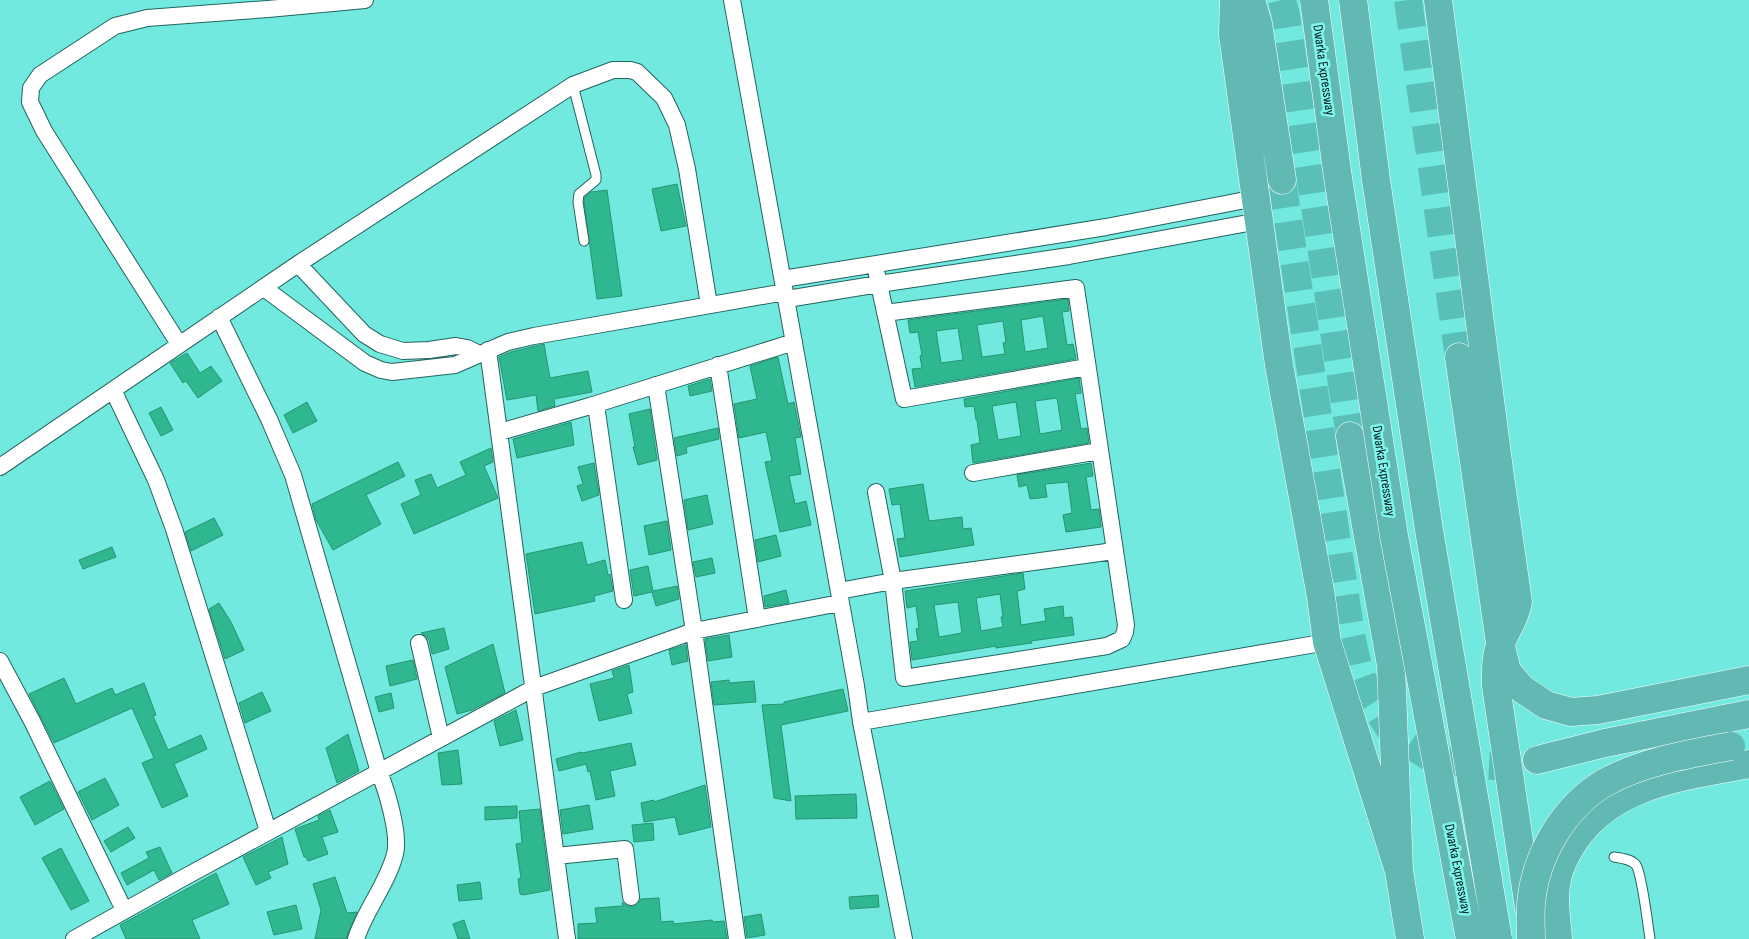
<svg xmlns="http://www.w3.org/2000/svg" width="1749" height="939" viewBox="0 0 1749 939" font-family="'Sofia Sans Condensed',sans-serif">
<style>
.building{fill:#2fb88f;stroke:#279473;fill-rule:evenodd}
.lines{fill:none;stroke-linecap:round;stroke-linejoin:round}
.trunk-tunnel{stroke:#5abfb6;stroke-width:28;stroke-dasharray:28 14;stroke-linecap:butt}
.service-casing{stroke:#23645f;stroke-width:11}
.minor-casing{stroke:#23645f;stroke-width:18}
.trunk-casing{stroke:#fff;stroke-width:29}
.service{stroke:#fff;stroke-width:9}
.minor{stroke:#fff;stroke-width:16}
.trunk{stroke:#62b8b2;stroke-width:28}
.trunk-bridge-casing{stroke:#fff;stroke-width:29;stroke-linecap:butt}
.trunk-bridge{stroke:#62b8b2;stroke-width:28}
.labels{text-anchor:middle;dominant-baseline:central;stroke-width:5;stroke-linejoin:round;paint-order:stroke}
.street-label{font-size:14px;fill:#001715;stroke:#7ff6eb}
</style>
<rect width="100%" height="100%" fill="#71e9de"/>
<path class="building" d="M677,184l9,42 -25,5 -9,-42z
M607,190l15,106 -25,3 -13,-97 1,-5 6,-5z
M1068,299l1,12 -7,1 5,33 6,-1 3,15 -161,28 -3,-18 10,-1 -2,-12 2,-1 -4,-23 -8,1 -2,-13zM1043,316l5,32 -23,4 -4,-32zM1003,321l3,21 -3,1 2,11 -23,3 -5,-32zM958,328l5,32 -22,3 -5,-32z
M544,344l6,34 38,-7 4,21 -38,7 1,7 -17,5 -2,-16 -29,5 -8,-43 12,-5z
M187,353l13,20 11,-7 11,15 -24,17 -12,-17 -3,2 -13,-20z
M778,357l10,47 6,-2 7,35 -6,1 6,36 -12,2 6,28 11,-3 5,24 -31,7 -15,-70 7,-1 -6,-29 -27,6 -5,-34 23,-5 -7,-33z
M1079,378l2,15 -6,1 6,35 6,-1 2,15 -116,20 -2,-18 9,-2 -3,-23h-1l-2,-14 -9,1 -1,-8zM1057,398l5,32 -22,4 -5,-33zM1016,402l5,34 -23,4 -6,-34z
M710,379l2,12 -22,5 -2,-10z
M307,402l10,19 -24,12 -9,-18z
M161,407l12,23 -12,6 -12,-23z
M650,409l7,51 -19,5 -5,-18h2l-6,-33z
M571,422l3,23 -57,13 -4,-19z
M718,428l1,11 -33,8 1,6 -10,3 -3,-18z
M491,448l2,14 -9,4 14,32 -84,36 -13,-30 20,-9 -6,-15 16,-6 6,14 29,-13 -6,-13z
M398,462l7,14 -39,19 15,29 -48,26 -17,-30 -4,-16z
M594,463l5,32 -17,6 -5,-15 6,-2 -5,-17z
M1091,463l2,13 -7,1 5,33 8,-1 2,18 -35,5 -3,-17 9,-2 -4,-31 -23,2 2,13 -17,2 -3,-14 -8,2 -2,-12z
M923,484l6,37 33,-4 1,12 8,-1 3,17 -74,12 -3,-18 8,-1 -5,-34 -8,1 -3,-16z
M707,495l6,29 -25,6 -4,-30z
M214,518l9,17 -32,16 -6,-19z
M667,521l4,29 -22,5 -5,-29z
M776,535l5,21 -23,6 -3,-22z
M582,542l5,23 18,-5 3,15 2,-1 3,17 -19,5 1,5 -60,13 -9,-60z
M112,547l4,10 -33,12 -4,-9z
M712,558l3,15 -19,4 -3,-15z
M648,566l5,25 24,-5 2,13 -23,7 -4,-14 -18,4 -4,-26z
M1023,573l2,16 -8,2 4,34 25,-4 -2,-12 19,-3 1,12 8,-1 2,18 -43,6 1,2 -36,5v-2l-84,14 -2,-18 8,-1 -2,-12 3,-1 -3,-22 -9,2 -2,-17zM1000,594l3,23h-2l2,10 -22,4 -5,-33zM958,602l4,31 -23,4 -5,-32z
M786,590l3,13 -24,4 -1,-11z
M219,603l12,19 13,28 -19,9 -16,-50z
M444,628l5,21 -17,5 -3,-14 -3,-4 -5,-3z
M729,635l3,22 -24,4 -3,-22z
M493,644l12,49 -33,17 -15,4 -12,-47z
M686,645l2,16 -16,4 -3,-15z
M413,660l4,19 -27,7 -4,-20z
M629,665l4,27 -6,2 5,19 -33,8 -9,-37 24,-6 -2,-7z
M64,678l12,26 36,-16 3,7 29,-12 12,32 -3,1 15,34 33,-15 6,14 -33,15 14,32 -26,12 -20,-45 12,-5 -22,-50 -78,35 -25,-49z
M729,680v3l25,-2 2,21 -42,3 -3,-23z
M843,689l5,22 -67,14 10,76 -17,-3 -12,-93 22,-1v-2z
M262,692l9,19 -26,12 -6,-20z
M391,693l3,15 -15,4 -4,-15z
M516,710l7,30 -23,6 -6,-25z
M348,734l11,37 -22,12 -11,-35z
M631,743l5,22 -26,6 5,25 -19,4 -6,-29 -2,1 -2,-8 -27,7 -3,-12 25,-7 1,1z
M458,750l4,34 -20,1 -4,-32z
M105,778l14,27 -27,15 -14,-28z
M50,781l14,28 -29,16 -15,-28z
M705,785l6,42 -32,8 -4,-18 -31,5 -3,-19 13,-3v2z
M856,794l1,24 -61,1 -1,-23z
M589,805l4,24 -30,5 -3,-24z
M517,806v12l-32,2v-13z
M540,809l10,81 -27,5 -3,-1 -2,-15 3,-1 -5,-34 6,-1 -3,-32z
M330,810l8,22 -16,5 6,17 -20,7 -2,-4h-2l-9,-28 24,-9 -1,-4z
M653,823l1,17 -20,2 -2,-17z
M128,827l7,11 -24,14 -7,-11z
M282,837l6,27 -20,8 3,6 -15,7 -13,-28z
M160,847l12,26 -13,7 -5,-10 -27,15 -6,-12 28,-15 -3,-6z
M61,848l28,53 -18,9 -29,-52z
M216,873l13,31 -37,16 8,19h-74l-6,-14z
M335,877l12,36 10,-1 -11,27h-31l6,-29 -8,-26z
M480,882l2,17 -23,2 -2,-16z
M878,895l1,12 -29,2 -1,-12z
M659,898l2,24 12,-1 1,3 38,-4 1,2 11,-1 3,18h-149v-15l19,-1 -2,-15 28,-2 -1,-4 5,4 6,1 4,-2 4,-6z
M296,905l6,24 -28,6 -7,-23z
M761,914l4,21 -18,3 -3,-21z
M464,920l6,19h-12l-5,-15z"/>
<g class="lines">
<path class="trunk-tunnel" d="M1282,0l4,16 64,420
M1408,0l51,357
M1282,180l69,455 7,32 12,32 21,32 35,24 39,9 33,2 39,-6"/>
<g class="service-casing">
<path id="service" d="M573,85l23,90v5l-17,14 -1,8 6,39
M1614,857c7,1 17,2 22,8 6,9 12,61 14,74"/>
</g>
<g class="minor-casing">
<path id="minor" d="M732,0l124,686 5,36 43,217
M298,264l66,70 16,10 23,7 26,-1 27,-4 11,2 12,6
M877,275l27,124 183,-32
M783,279l323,-52 150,-29
M264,288l101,75 16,7 11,2 63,-7 53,-23 26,-6 251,-44
M787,299l92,-15 190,-28 190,-35
M219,317l50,102 24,56 86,297c8,19 21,63 16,82 -8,31 -30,56 -39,85
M179,344l-135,-213 -14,-29 1,-14 9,-13 75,-49 32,-8 121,-9 97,-9
M488,350l79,589
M718,365l39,254
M656,385l38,246 43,308
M113,390l43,90 18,49 94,302
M596,405l28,195
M500,432l90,-26 204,-64
M0,467l298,-203 275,-179 40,-15h17l7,2 27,26 13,27 10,44 22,136
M973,473l126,-22
M876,492l17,89 11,97 203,-32 15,-7 3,-7 1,-7 -50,-337 -191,25
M839,591l54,-10 221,-30
M419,643l22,95
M0,661l32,60 92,189
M861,722l466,-80
M556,856l69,-7 6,48
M74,939l109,-61 351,-190 160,-57 146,-28"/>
</g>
<g class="trunk-casing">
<path id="trunk" d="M1234,0l-1,35 46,330 42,232 6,45 72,229
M1251,0l7,24 24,156
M1438,0l62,477 18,125c-3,16 -11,26 -17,41 -6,14 -5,28 -5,43l33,222
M1459,357l41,286 7,28 15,18 24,16 25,7 27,-2 151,-30
M1350,436l41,229 8,206 11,68
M1537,760l68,-17 144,-29
M1558,939c-1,-17 -5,-37 -2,-54 2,-16 10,-32 19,-45 38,-57 112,-64 174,-76"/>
</g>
<use href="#service" class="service"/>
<use href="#minor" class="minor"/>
<use href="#trunk" class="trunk"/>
<g class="trunk-bridge-casing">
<path id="trunk-bridge" d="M1314,0l23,171 57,365 76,403
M1353,0l23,180 53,350 69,409
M1531,939c0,-11 -1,-23 0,-35 4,-48 33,-98 75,-122 38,-21 83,-28 125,-36"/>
</g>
<use href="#trunk-bridge" class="trunk-bridge"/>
</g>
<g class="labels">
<g class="street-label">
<text transform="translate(1324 70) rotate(82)">Dwarka Expressway</text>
<text transform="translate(1384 471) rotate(81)">Dwarka Expressway</text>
<text transform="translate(1458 869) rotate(79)">Dwarka Expressway</text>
</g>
</g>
</svg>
